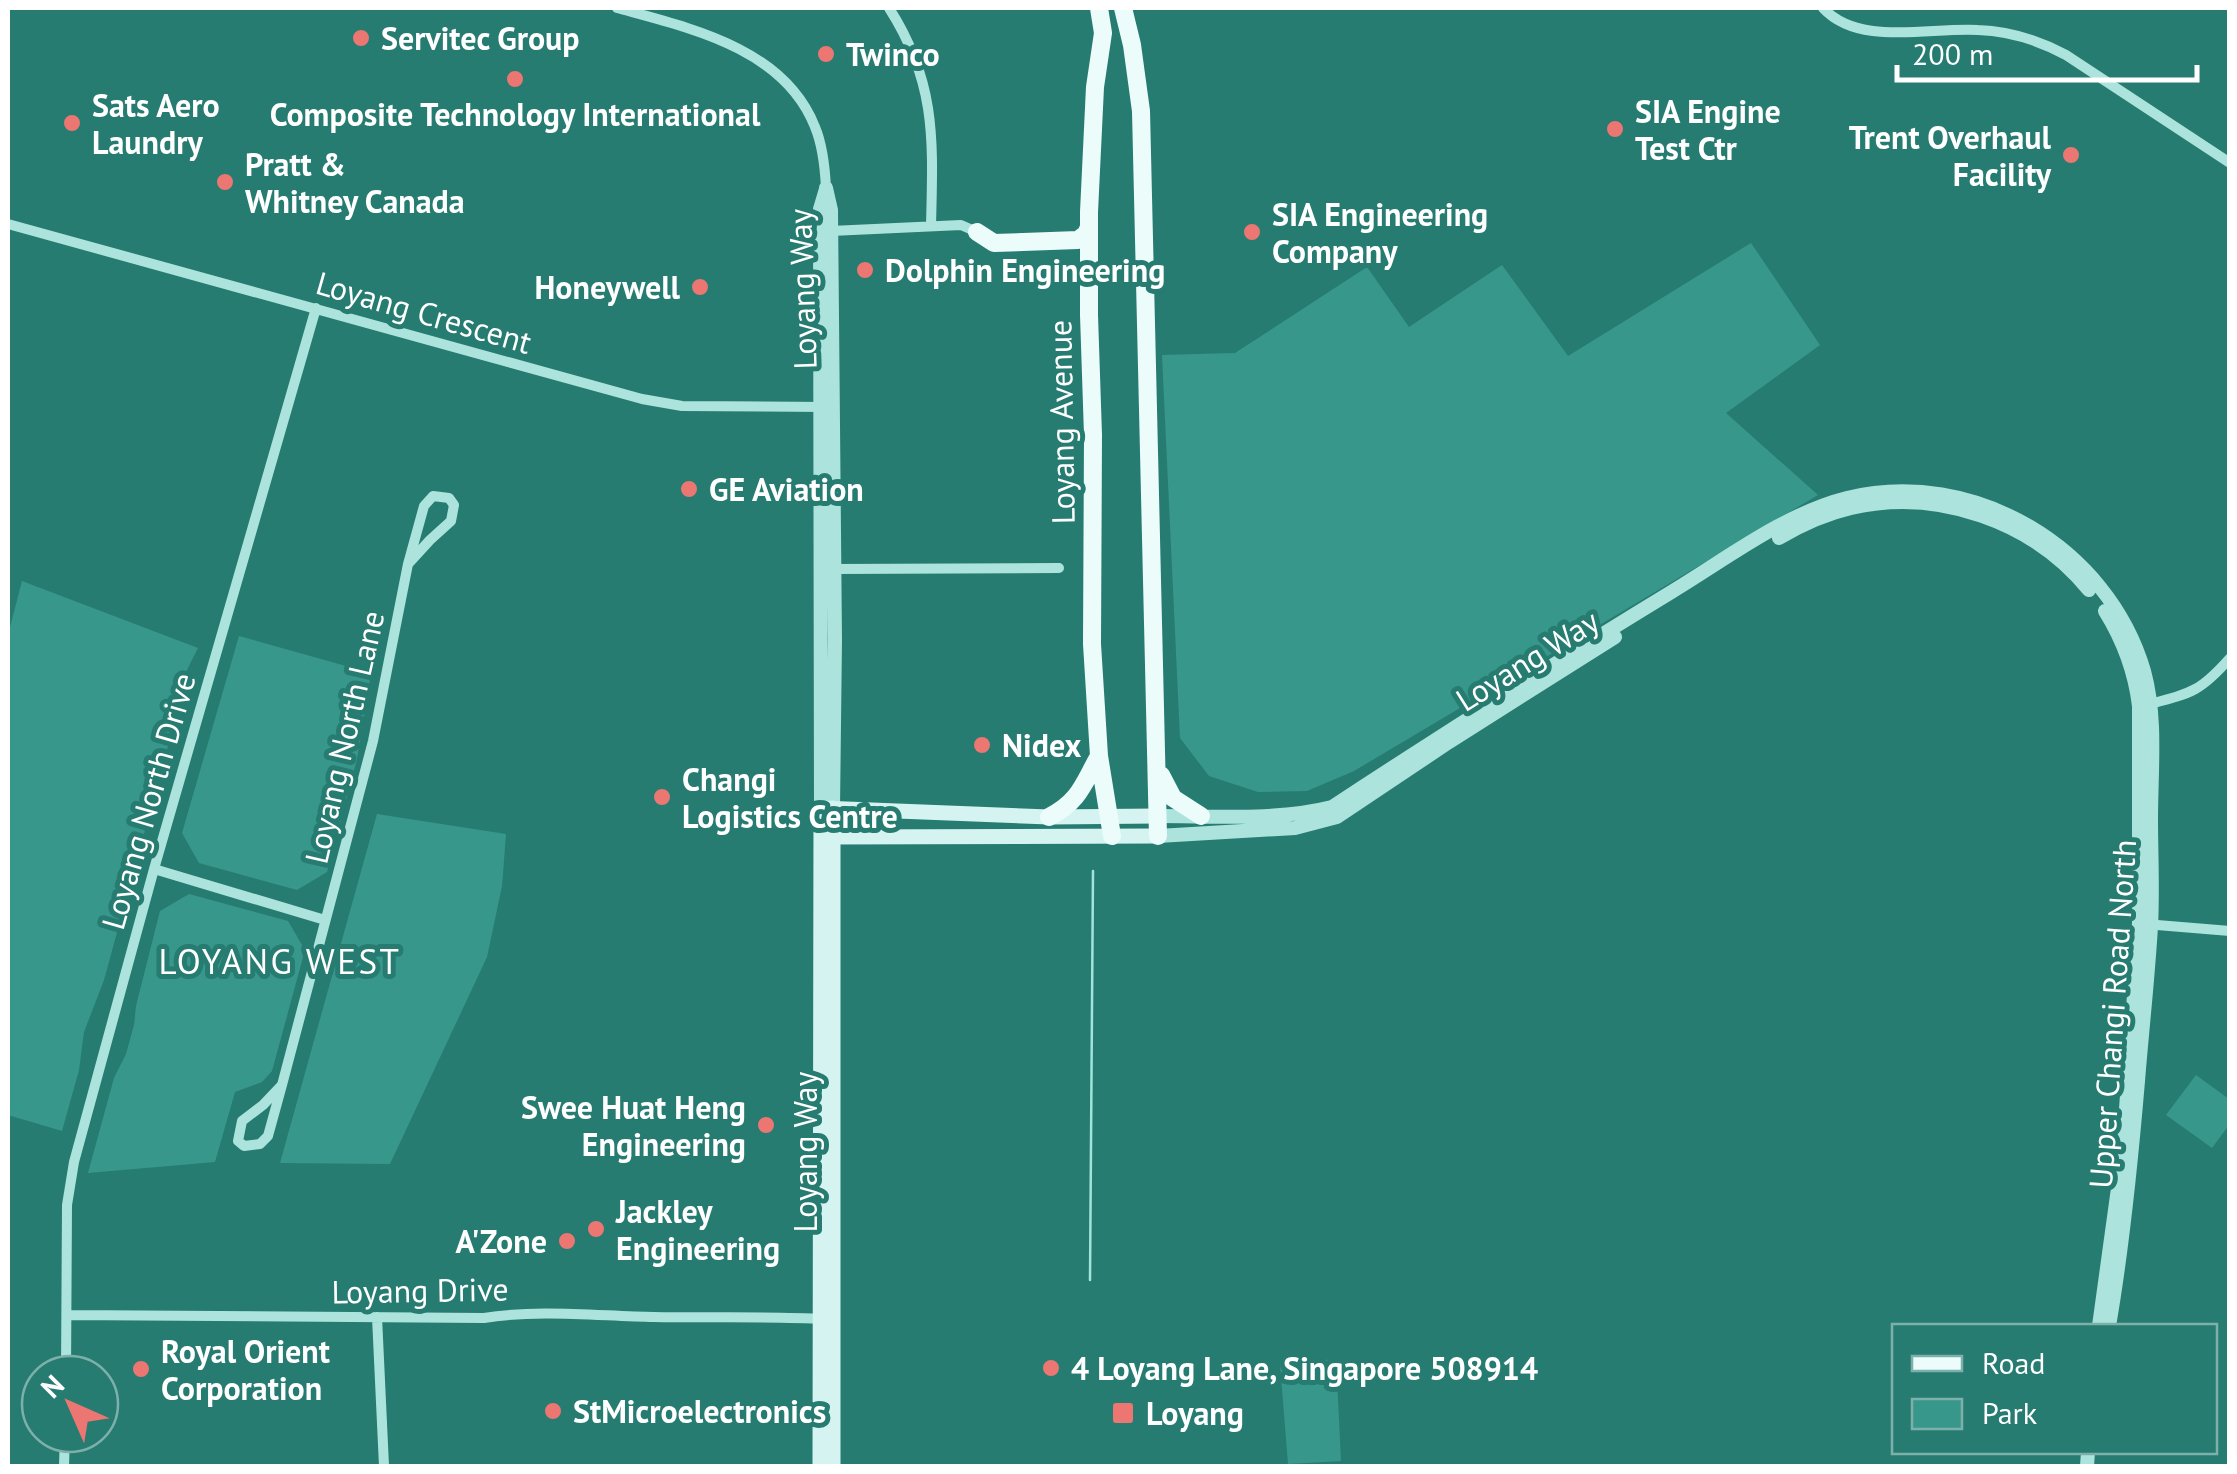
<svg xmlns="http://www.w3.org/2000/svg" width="2237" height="1474" viewBox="0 0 2237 1474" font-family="'PT Sans',sans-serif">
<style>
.green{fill:#38978b}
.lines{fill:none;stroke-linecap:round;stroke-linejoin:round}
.stream{stroke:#a0e4db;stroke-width:2.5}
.minor{stroke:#ace4dd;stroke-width:10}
.tertiary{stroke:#ace4dd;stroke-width:14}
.secondary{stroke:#d5f4f1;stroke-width:15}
.primary{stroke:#ebfcfb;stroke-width:18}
.poi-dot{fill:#ec7672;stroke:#277c72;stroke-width:4}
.labels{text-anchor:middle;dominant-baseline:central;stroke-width:10;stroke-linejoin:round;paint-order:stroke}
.poi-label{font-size:32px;font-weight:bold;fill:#fff;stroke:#277c72;text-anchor:start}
.street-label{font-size:32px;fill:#fff;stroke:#277c72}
.neighbourhood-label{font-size:35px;letter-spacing:2.5px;fill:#fff;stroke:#277c72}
</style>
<rect width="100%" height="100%" fill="#277c72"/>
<path class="green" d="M1751,243l69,102 -94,68 92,82 -464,276 -47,20 -49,1 -49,-16 -29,-38 -18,-383 73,-2 132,-86 42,60 93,-62 66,91z
M22,581l176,67c-20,38 -25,56 -30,98l-64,234 -20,52 -5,38 -17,61 -54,-16v-480z
M239,636l132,37 -14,86 -30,113 -30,18 -98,-27 -17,-30z
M377,814l129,20 -4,52 -15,71 -97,207 -110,-1z
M189,894l99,27 17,29 -33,121 -10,11 -27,10 -20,70 -127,11 26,-95 12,-24 8,-29 2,-19 24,-95z
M2196,1075l33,24v26l-17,23 -46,-33z
M1336,1359l5,102 -53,3 -8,-100z"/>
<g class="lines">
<path class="stream" d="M1090,1280l3,-409"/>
<path class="minor" d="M617,8c73,20 167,40 198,119 8,19 10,41 11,61
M889,8c48,75 44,133 42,218
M1823,8c36,39 106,19 155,22 31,1 60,10 88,25l164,108
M8,224l634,175 40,7 145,1
M831,231l130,-6 16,7
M834,569l225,-1
M2150,704c42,-11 51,-13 80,-46
M154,869l171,51
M2145,924l85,7
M282,1085l-19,20 -21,16 -4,20 6,5 16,-2 8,-8 14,-51 91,-344 35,-177 16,-58 9,-10 16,2 5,7 -3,16 -21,19 -22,24
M67,1315l417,3c56,-9 113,-2 170,-1 57,1 114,-1 171,2
M377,1317l7,149
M66,1374l1,-169 7,-43 80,-293 162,-561
M64,1466l1,-32"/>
<path class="tertiary" d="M826,188l5,22 4,430 -2,168
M1779,538c22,-13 46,-24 72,-30 86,-20 182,13 238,82
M821,808l-1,-599 6,-20
M1158,816c57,0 118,5 174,-9 113,-74 226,-146 341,-216 53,-32 113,-78 174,-93 126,-31 261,49 297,173 13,47 7,99 7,148 0,35 2,71 0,107 -3,52 -9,104 -13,155 -7,83 -15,164 -29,245
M1158,836l137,-8 42,-11 112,-75 166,-105
M2099,1326l24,-174 16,-229v-217c-4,-34 -16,-66 -34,-95
M2087,1466l1,-14"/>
<path class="secondary" d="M827,837l331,-1
M820,1466l1,-658 228,9 109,-1
M833,1466v-658"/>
<path class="primary" d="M1099,8l4,25 -8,54 -6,125v103l4,120 -1,209 7,112 13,80
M1123,8l9,37 9,66 17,725
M977,232l17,11 84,-3 8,-6 3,-7
M1161,775l12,23 28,18
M1049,817c31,-16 34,-33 50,-61"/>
</g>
<g class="poi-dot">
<circle cx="361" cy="38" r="10"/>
<circle cx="826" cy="54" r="10"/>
<circle cx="515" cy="79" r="10"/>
<circle cx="72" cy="123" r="10"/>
<circle cx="1615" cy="129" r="10"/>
<circle cx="2071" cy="155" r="10"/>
<circle cx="225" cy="182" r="10"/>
<circle cx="1252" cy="232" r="10"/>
<circle cx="865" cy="270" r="10"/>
<circle cx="700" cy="287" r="10"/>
<circle cx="689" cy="489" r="10"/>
<circle cx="982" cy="745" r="10"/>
<circle cx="662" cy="797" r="10"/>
<circle cx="766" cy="1125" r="10"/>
<circle cx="596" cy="1229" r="10"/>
<circle cx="567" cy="1241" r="10"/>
<circle cx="1051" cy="1368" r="10"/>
<circle cx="141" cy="1369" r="10"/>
<circle cx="553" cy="1411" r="10"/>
<rect x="1111" y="1401" width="24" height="24" rx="5"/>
</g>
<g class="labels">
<g class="poi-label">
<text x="381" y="38">Servitec Group</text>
<text x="846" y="54">Twinco</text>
<text x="92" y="105">Sats Aero<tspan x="92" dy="37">Laundry</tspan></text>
<text x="1635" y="111">SIA Engine<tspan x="1635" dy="37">Test Ctr</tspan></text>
<text x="515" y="114" text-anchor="middle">Composite Technology International</text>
<text x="2051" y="137" text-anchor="end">Trent Overhaul<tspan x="2051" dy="37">Facility</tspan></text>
<text x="245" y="164">Pratt &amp;<tspan x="245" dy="37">Whitney Canada</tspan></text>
<text x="1272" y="214">SIA Engineering<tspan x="1272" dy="37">Company</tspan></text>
<text x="885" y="270">Dolphin Engineering</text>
<text x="680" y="287" text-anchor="end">Honeywell</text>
<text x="709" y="489">GE Aviation</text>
<text x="1002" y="745">Nidex</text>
<text x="682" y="779">Changi<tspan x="682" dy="37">Logistics Centre</tspan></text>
<text x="746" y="1107" text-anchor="end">Swee Huat Heng<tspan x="746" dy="37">Engineering</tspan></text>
<text x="616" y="1211">Jackley<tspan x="616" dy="37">Engineering</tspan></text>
<text x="547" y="1241" text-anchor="end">A'Zone</text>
<text x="161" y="1351">Royal Orient<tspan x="161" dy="37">Corporation</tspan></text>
<text x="1071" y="1368">4 Loyang Lane, Singapore 508914</text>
<text x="573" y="1411">StMicroelectronics</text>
<text x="1146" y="1413">Loyang</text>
</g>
<g class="street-label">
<text transform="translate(802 289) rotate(-92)">Loyang Way</text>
<text transform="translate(424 312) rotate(16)">Loyang Crescent</text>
<text transform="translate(1061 422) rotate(-91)">Loyang Avenue</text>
<text transform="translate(1527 660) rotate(-32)">Loyang Way</text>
<text transform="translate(344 737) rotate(-77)">Loyang North Lane</text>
<text transform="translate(148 801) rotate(-74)">Loyang North Drive</text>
<text transform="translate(2112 1014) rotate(-86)">Upper Changi Road North</text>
<text transform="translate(805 1152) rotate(-90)">Loyang Way</text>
<text transform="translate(420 1290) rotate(-1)">Loyang Drive</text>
</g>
<g class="neighbourhood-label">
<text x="280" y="961">LOYANG WEST</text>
</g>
</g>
<rect width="2237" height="1474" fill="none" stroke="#ffffff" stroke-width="20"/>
<rect x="1892" y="1324" width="325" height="130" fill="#277c72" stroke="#7db0aa" stroke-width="2.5"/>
<rect x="1912" y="1356" width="50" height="15" fill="#ebfcfb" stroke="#7db0aa" stroke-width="2.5"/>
<text x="1982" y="1374" font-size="30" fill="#ffffff">Road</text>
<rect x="1912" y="1399" width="50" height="30" fill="#38978b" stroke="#7db0aa" stroke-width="2.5"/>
<text x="1982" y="1424" font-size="30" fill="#ffffff">Park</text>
<g transform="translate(70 1404) rotate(315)"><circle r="48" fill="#277c72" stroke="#7db0aa" stroke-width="2.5"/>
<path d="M0-8L18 38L0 25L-18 38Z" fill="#ec7672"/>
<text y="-15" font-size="28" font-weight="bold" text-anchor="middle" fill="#ffffff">N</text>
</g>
<path d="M1897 65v15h300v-15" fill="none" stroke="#ffffff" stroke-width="5"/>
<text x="1912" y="65" font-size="30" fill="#ffffff" stroke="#277c72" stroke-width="8" paint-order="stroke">200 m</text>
</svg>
